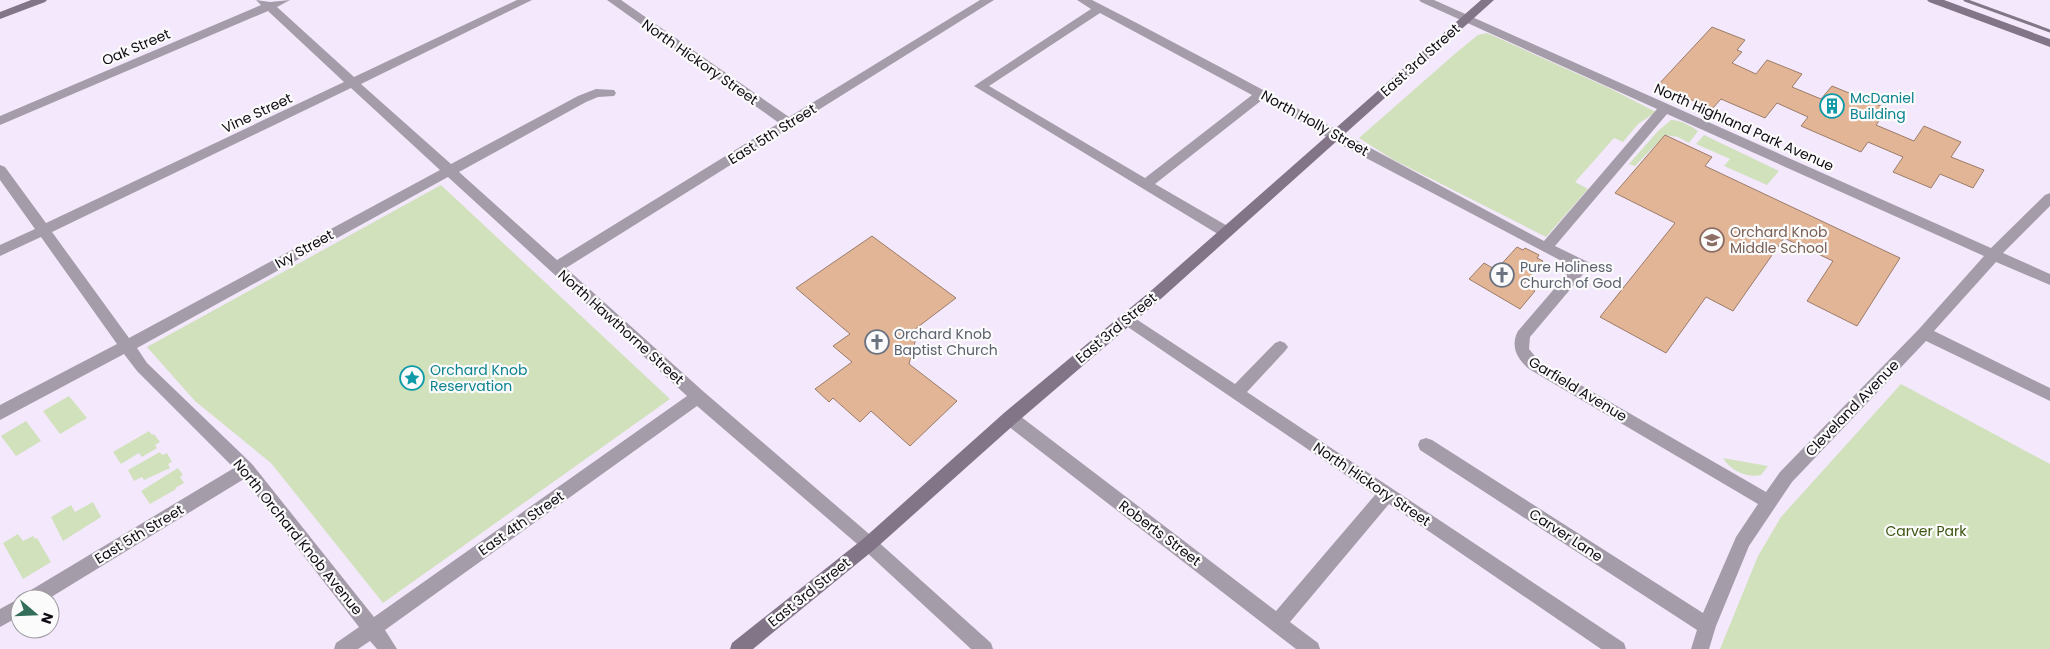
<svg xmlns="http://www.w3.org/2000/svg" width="2050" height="649" viewBox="0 0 2050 649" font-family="Poppins,sans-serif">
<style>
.green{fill:#d0e1bc}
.building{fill:#e3b597;stroke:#9a7c68}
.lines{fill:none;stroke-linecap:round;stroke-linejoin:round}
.minor{fill:#a59ca9;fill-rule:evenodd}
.secondary{fill:#837588;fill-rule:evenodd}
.rail{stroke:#817887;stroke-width:3}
.labels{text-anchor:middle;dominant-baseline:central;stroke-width:4.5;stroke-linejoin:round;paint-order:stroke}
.street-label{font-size:14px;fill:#100a14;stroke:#fbfbfb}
.culture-label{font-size:14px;fill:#0d838f;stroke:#fbfbfb;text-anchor:start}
.education-label{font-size:14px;fill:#785e54;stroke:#fbfbfb;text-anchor:start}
.worship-label{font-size:14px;fill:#5b616d;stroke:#fbfbfb;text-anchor:start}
.park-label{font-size:14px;fill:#3c5510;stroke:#fbfbfb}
</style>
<rect width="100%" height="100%" fill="#f4e8fc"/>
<path class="green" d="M1487,33l124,56 45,23 -18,12 -15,18 -9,-4 -39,44 13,7 -42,48 -154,-78 -33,-21 98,-86 21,-17z
M1671,120c10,0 18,5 27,11l-9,12 -11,-6 -13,-2 -30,31 -6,-2 29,-33z
M1704,135l75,36 -12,14 -43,-19 6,-7 -34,-15z
M441,185l229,214 -287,204 -112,-140 -76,-62 -48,-54z
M1901,384l149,80v185h-330l38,-93 23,-39z
M69,396l18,22 -27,16 -17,-23z
M26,421l15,20 -25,15 -15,-20z
M149,431l3,4 2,-1 6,8 -5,3 2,3 -15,9 -3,-4 -18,11 -8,-12z
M160,452l2,3 5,-2 5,9 -4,2 2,4 -26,12 -2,-3 -8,4 -6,-11z
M1723,458l45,8 -7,9c-14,3 -30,-4 -38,-17z
M178,468l5,7 -3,2 4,6 -9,5 1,1 -26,15 -9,-13z
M93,502l8,15 -38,24 -12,-24 20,-12 4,7z
M18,534l5,7 10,-5 2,3 2,-1 14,24 -28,17 -20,-36z"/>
<path class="building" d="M1712,27l33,13 -8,10 5,2 -10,11 24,11 11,-14 35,14 -10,13 29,12 11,-13 56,23 -12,16 38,16 10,-15 37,16 -10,15 33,13 -11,18 -33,-14 -9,14 -38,-16 10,-15 -35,-15 -7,10 -60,-26 7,-9 -31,-14 -12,15 -44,-19 -9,10 -54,-24z
M1665,135l47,22 -7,9 195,92 -43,68 -50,-25 26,-40 -49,-23 -51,73 -27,-14 -40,56 -66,-36 75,-94 -60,-30z
M872,236l84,62 -46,35 6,5 -7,26 48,37 -47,45 -39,-35 -11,11 -27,-24 -4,4 -14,-13 37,-27 -19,-16 17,-12 -54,-46z
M1517,247l6,3 2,-2 14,7 -2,3 6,3 -20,24 12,6 -15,18 -51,-30 15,-16 12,7z"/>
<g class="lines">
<path class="minor" d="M256,0l14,2 20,-2 -13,7 77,70 163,-77h15l-171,84 90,80 127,-68 18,-7 18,1 2,3 -2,3 -16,1 -12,5 -127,70 98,88 222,-137 -172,-123h14l168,117 191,-117h14l-428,268 138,124 171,147 116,104 2,6h-22l-108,-100 -166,-143 -312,224 12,19h-20l-7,-8 -12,8h-24l2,-6 23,-16 -115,-148 -196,120h-28v17l-20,11v-18l20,-11 3,1 3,-6 208,-125 -97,-97 -13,-17 -124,66v-15l117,-61 -76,-107 -41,19v-11l35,-16 -35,-49v-15l5,2 41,56 298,-141 -76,-71 -268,114v-9l261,-111zM351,88l89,82 -311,168 -77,-106zM448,177l239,219 -313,221 -122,-153 -105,-101 -10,-15z
M1077,0h15c152,78 301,161 452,241l113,-132 -236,-107 -2,-2h15l557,248 54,-53 5,-2v13l-47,47 47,21v11l-54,-23 -62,69 116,57v13l-124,-60 -134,141 -43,64 -33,80 -7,23h-18l6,-19 -277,-180 -2,-5 2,-5 6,-2 6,2 271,173 33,-76 22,-33 -229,-135c-12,-10 -19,-23 -11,-38l55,-64 -243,-128 -68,-39 -107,84 76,44 2,4 -2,4h-10l-247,-150 117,-77zM1100,13l152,82 -107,83 -156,-92zM1667,114l317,142 -65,73 -139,143 -14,20 -227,-131 -10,-12 1,-12 60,-71 -2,-4 -33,-16z
M1127,313l108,71 40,-41 5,-2 5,2 3,4 -3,4 -38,41 377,251 2,6h-25l-212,-145 -99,118 28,21 2,6h-24l-292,-226 -2,-5 2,-5 6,-2 6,2 260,198 99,-116 -253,-172 -2,-4 2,-4z"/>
<path class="secondary" d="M31,0h16l-2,2 -45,17v-7z
M1481,0h13l-331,297 -147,126 -141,126 -122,100h-23l2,-6 131,-104 141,-126 149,-124z
M1927,0h17l106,39v8l-121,-45z"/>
<path class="rail" d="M1965,0l85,31"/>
</g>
<defs>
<g id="building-ring" transform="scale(1.25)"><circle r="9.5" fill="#fbfbfb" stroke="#0f9aa8" stroke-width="1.5"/><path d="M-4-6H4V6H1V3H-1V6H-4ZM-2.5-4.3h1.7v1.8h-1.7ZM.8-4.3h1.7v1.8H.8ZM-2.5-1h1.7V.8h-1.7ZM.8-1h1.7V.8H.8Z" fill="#0f9aa8"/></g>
<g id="school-ring" transform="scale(1.25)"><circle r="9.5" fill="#fbfbfb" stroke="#8d6e63" stroke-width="1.5"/><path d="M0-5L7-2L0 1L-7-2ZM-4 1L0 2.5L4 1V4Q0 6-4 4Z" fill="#8d6e63"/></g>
<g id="church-ring" transform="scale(1.25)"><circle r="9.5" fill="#fbfbfb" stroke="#6b7280" stroke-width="1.5"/><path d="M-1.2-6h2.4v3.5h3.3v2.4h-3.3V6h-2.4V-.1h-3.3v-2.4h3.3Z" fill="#6b7280"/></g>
<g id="sight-ring" transform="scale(1.25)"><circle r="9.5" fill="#fbfbfb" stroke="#0f9aa8" stroke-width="1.5"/><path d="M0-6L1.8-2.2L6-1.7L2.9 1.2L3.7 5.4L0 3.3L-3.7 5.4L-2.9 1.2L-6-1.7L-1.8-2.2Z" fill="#0f9aa8"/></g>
</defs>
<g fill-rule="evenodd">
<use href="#building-ring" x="1832" y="106"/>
<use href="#school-ring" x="1712" y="240"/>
<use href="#church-ring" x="1502" y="275"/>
<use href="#church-ring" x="877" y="342"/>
<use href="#sight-ring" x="412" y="378"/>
</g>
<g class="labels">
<g class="street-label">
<text transform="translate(136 47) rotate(-23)">Oak Street</text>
<text transform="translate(1420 60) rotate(-42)">East 3rd Street</text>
<text transform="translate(700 62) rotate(35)">North Hickory Street</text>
<text transform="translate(257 113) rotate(-25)">Vine Street</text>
<text transform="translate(1315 123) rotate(29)">North Holly Street</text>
<text transform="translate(1744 127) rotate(24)">North Highland Park Avenue</text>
<text transform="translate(772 134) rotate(-32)">East 5th Street</text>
<text transform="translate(304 249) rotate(-29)">Ivy Street</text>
<text transform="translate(621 327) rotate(42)">North Hawthorne Street</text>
<text transform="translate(1116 328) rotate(-40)">East 3rd Street</text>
<text transform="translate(1578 389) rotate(31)">Garfield Avenue</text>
<text transform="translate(1852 408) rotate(-46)">Cleveland Avenue</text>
<text transform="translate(1372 484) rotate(34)">North Hickory Street</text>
<text transform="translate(521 523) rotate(-35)">East 4th Street</text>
<text transform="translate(1160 533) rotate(37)">Roberts Street</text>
<text transform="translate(139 534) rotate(-31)">East 5th Street</text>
<text transform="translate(1566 535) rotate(33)">Carver Lane</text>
<text transform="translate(298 537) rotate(51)">North Orchard Knob Avenue</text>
<text transform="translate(809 592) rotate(-39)">East 3rd Street</text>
</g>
<g class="culture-label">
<text x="1850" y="98">McDaniel<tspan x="1850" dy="16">Building</tspan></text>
<text x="430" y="370">Orchard Knob<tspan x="430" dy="16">Reservation</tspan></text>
</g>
<g class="education-label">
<text x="1730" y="232">Orchard Knob<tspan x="1730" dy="16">Middle School</tspan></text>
</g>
<g class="worship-label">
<text x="1520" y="267">Pure Holiness<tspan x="1520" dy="16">Church of God</tspan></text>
<text x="894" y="334">Orchard Knob<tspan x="894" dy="16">Baptist Church</tspan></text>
</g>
<g class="park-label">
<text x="1926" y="531">Carver Park</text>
</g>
</g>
<g transform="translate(35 614) rotate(109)"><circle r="24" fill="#fbfbfb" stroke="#9d9b9f"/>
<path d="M0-4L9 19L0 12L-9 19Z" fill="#326e59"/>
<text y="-8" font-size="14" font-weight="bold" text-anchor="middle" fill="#100a14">N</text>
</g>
</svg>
